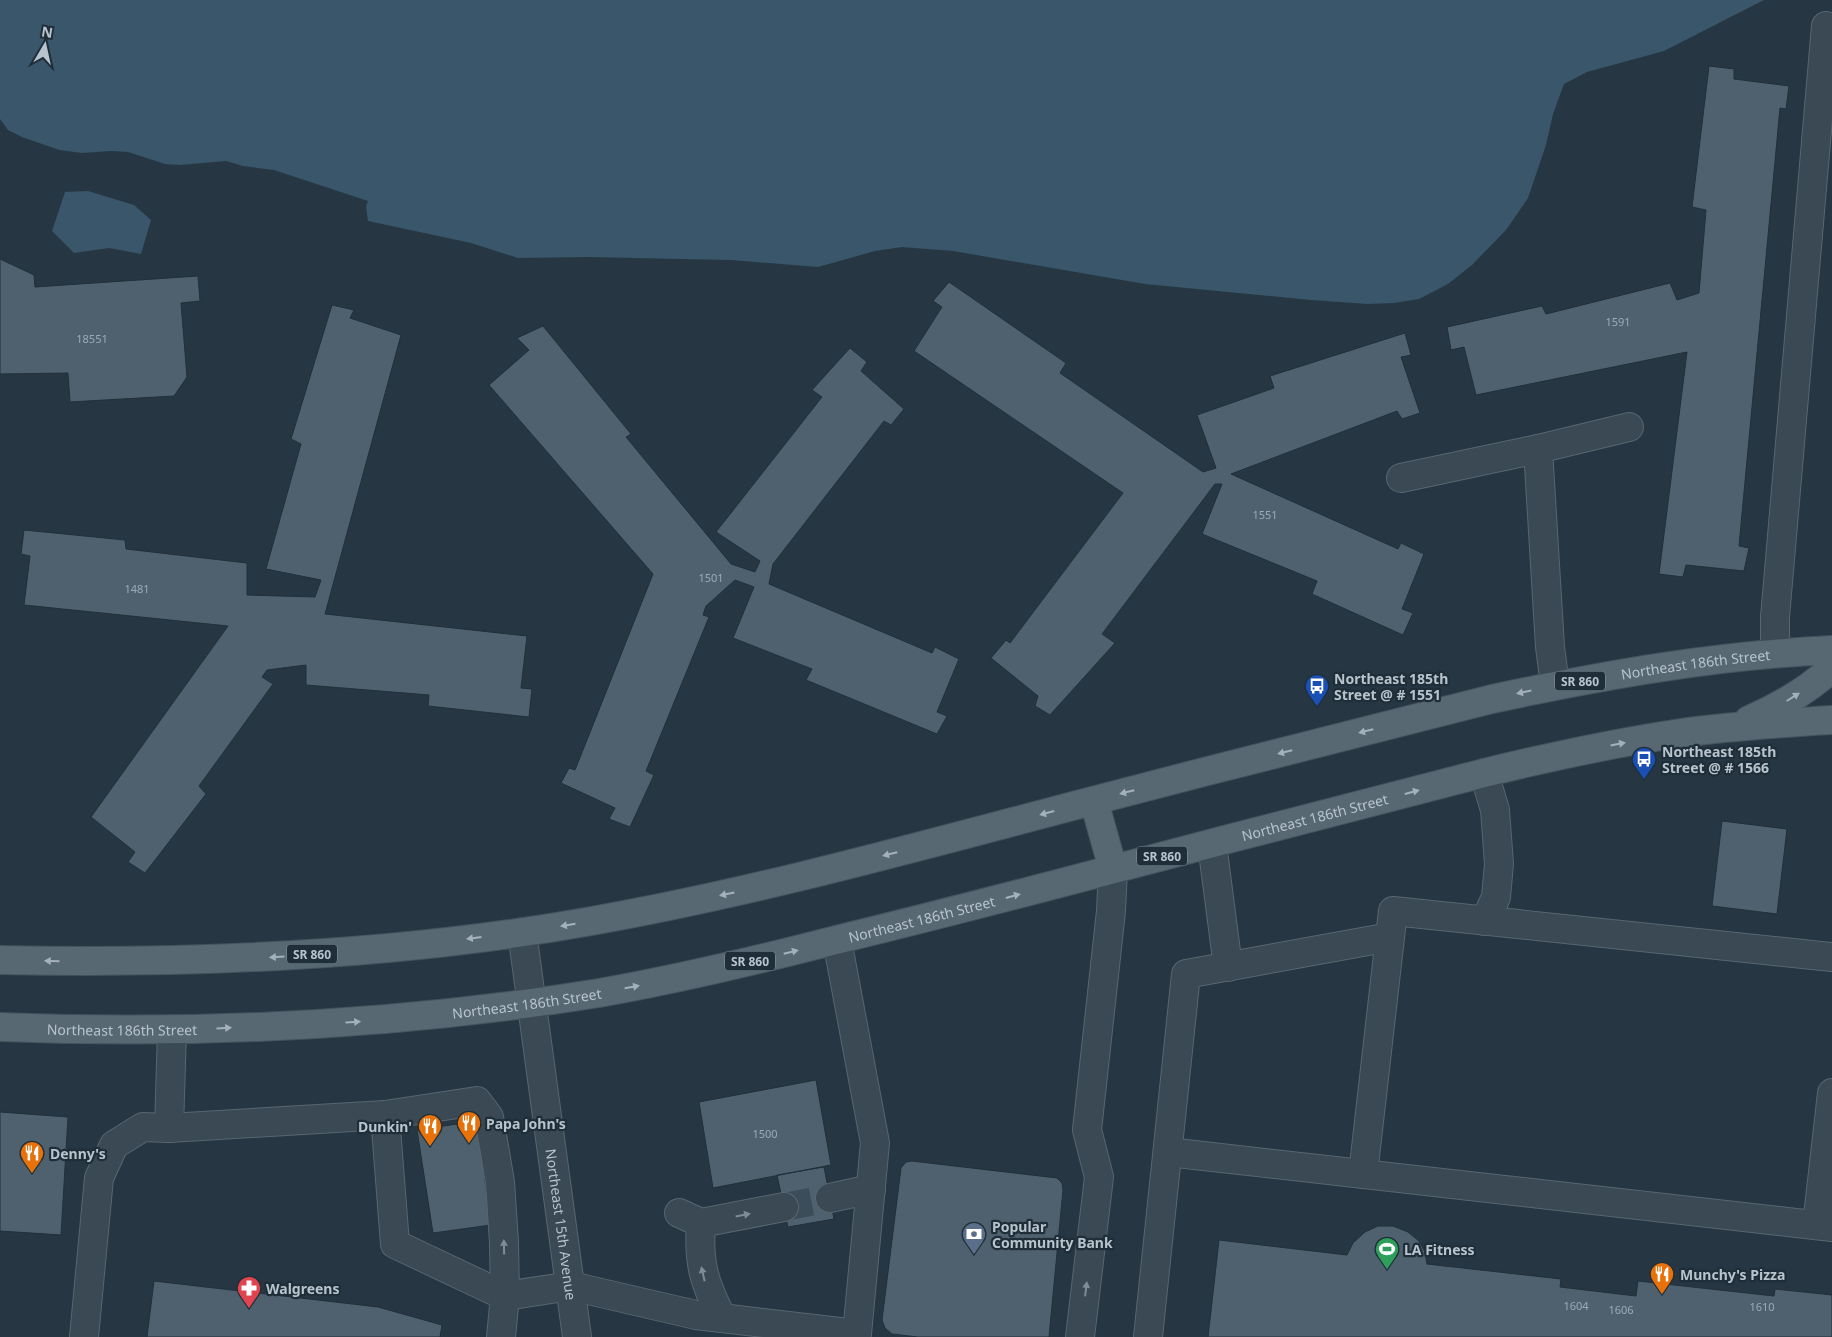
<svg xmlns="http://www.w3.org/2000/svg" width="1832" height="1337" viewBox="0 0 1832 1337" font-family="'Noto Sans',sans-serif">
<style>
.water{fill:#39566a}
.building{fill:#4f616e;stroke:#21303a}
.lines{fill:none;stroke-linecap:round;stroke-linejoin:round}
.minor-tunnel{stroke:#3c4c58;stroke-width:28;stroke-dasharray:28 14;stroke-linecap:butt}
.minor-casing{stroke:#586670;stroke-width:30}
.major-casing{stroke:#44525c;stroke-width:30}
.minor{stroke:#3a4953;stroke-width:28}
.major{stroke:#586873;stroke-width:28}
.oneway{fill:#a4b1bb}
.oneway2{fill:#7f8c96}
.labels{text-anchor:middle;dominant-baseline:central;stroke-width:4.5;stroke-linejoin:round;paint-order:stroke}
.number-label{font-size:11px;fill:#9daab5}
.shield{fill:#1f2e38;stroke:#8996a0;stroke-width:1}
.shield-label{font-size:12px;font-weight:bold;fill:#b7c3cd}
.street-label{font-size:14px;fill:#b7c3cd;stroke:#1f2e38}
.poi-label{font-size:14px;font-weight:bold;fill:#b7c3cd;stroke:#1f2e38;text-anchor:start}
</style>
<rect width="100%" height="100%" fill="#263743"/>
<path class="water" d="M0,0h1764l-100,51 -77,21 -23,12 -11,30 -7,31 -18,53 -22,32 -34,35 -24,19 -29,15 -25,4 -26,1 -57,-4 -166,-16 -192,-33 -51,-4 -27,4 -57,16 -87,-7 -143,-3 -70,1 -47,-15 -103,-22 -2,-14 2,-6 -94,-31 -31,-4 -17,-5 -46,4 -15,-1 -37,-12 -17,-1 -29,2 -23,-3 -37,-13 -14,-7 -8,-11z
M88,191l46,14 17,15 -10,34 -32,-6 -35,5 -22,-22 13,-39z"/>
<path class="building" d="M1709,66l25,3v10l55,7 -3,23 -6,-1 -41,438 10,2 -5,23 -58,-6 -3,12 -24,-3 28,-222 -211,43 -12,-48 -13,3 -4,-23 95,-21 4,8 124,-31 7,17 22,-7 7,-83 -14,-3z
M0,259l34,16 1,12 163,-11 2,25 -19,2 6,74 -13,19 -104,6 -2,-29 -68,1z
M949,282l117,81 -6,10 143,99 13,-4 -19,-53 77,-27 -4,-12 135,-43 6,22 -10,2 19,56 -18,6 -5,-8 -166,63 167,75 3,-6 23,11 -22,55 11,4 -10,22 -91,-41 5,-13 -115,-47 20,-50h-7l-113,150 13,9 -65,72 -15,-9 3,-10 -47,-38 15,-18 4,3 113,-150 -209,-142 28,-44 -9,-6z
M332,305l22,5 -4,8 51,17 -76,279 202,22 -6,52 11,1 -3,28 -101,-11 1,-11 -123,-10v-20l-39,5 -5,7 11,7 -74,102 7,8 -61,79 -17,-11 7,-10 -44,-35 137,-191 -204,-21 6,-49 -9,-2 3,-24 101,10 1,9 121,14v32l68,2 6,-17 -55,-11 35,-125 -10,-5z
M543,326l88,108 -5,3 105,127 24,8 5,-11 -44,-29 106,-135 -10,-7 38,-42 17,14 -6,9 43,38 -13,16 -7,-4 -111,143 -4,20 163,69 3,-6 24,12 -22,53 10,4 -10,18 -131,-54 6,-11 -79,-31 21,-51 -19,-7 -29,26 -3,9 6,2 -63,154 8,4 -24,52 -21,-8 6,-11 -54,-25 8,-15 6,2 78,-196 -164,-189 40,-35 -12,-12z
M1722,821l65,8 -10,85 -65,-8z
M816,1080l15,85 -118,23 -14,-86z
M0,1112l68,5 -7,118 -61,-4z
M477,1121l14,104 -58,8 -16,-103z
M912,1161l145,17 5,5 1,7 -14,147h-131l-26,-3 -7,-6 -3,-8 19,-152 5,-6z
M824,1167l10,52 -46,8 -11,-52z
M1378,1226h15l15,6 11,9 6,11 2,12 134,15 -1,8 76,9 2,-15 136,15 1,-7 57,6v42h-624l11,-97 128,15 6,-12 12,-11z
M154,1281l224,26 64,18 -2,12h-293z"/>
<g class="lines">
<path class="minor-tunnel" d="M784,1207l46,-9"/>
<g class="minor-casing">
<g id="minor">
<path d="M1538,449l91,-22"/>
<path d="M1401,478l137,-29 12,198 5,38"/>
<path d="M1775,653v-36l51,-591"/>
<path d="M1484,773l11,37 4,54 -3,33 -11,24"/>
<path d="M1212,844l16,123"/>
<path id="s1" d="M522,932l55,405"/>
<path d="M385,1115l10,129 110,52 -4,41"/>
<path d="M169,1128l216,-13 92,-14 12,16 11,65 4,60 1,54 66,-10 125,29 161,19 18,-191 -38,-203"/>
<path d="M1168,1152l664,75"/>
<path d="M1363,1174l30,-263 439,46"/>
<path d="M830,1198l41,-9"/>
<path d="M679,1213l22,10 83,-16"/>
<path d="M701,1223c-3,40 3,60 21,95"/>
<path d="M1817,1225l15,-132"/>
<path d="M84,1337l15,-159 15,-33 29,-18 26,1 3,-97"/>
<path d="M1080,1337l19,-160 -12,-47 24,-219 2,-42"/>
<path d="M1148,1337l38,-363 204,-37"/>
</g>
</g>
<g class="major-casing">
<g id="major">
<path d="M1749,720c30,-13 59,-30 83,-52"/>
<path d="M1094,801l19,68"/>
<path id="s2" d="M0,960c196,4 393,-4 586,-38 171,-30 338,-77 506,-121 133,-35 266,-68 400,-102 112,-24 225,-44 340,-49"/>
<path id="s3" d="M0,1027c201,8 400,-2 599,-34 80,-14 159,-33 237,-53 74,-18 148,-37 221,-56 142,-38 285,-74 427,-111 65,-16 130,-30 197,-40 50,-7 100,-10 151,-13"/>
</g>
</g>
<use href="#minor" class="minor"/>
<use href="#major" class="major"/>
</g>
<defs><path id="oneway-solid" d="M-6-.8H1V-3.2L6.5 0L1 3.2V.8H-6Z" transform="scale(1.25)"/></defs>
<g class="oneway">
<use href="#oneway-solid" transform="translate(1524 692) rotate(168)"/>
<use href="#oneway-solid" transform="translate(1793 697) rotate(-32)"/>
<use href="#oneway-solid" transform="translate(1366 731) rotate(166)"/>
<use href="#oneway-solid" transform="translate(1618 744) rotate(-11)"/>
<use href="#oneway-solid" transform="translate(1285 752) rotate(166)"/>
<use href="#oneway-solid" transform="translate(1127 792) rotate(166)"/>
<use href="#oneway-solid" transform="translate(1412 792) rotate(-15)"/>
<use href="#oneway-solid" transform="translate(1047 813) rotate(165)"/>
<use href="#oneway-solid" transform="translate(890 854) rotate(166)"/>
<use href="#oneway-solid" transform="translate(727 894) rotate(168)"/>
<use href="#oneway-solid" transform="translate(1013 896) rotate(-15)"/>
<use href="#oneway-solid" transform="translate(568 925) rotate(171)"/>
<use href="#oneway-solid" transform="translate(474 938) rotate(173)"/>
<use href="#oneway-solid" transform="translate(791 952) rotate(-14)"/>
<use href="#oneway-solid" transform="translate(277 957) rotate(177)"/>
<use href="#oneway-solid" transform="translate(52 961) rotate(-179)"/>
<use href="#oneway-solid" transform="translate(632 987) rotate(-10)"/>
<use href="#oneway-solid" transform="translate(353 1022) rotate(-3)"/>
<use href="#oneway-solid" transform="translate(224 1028) rotate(-3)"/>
</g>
<g class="oneway2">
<use href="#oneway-solid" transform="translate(743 1215) rotate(-11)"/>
<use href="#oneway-solid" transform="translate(504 1247) rotate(-91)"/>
<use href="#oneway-solid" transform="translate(703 1274) rotate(-103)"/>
<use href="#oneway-solid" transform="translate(1086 1289) rotate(-83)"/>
</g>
<defs>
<g id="bus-pin" transform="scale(1.25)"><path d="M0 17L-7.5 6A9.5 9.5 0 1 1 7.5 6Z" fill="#1a4fb4" stroke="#1f2e38"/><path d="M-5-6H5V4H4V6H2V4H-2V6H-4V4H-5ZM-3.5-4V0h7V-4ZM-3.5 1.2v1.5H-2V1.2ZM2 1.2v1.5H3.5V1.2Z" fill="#fff"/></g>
<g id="restaurant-pin" transform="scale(1.25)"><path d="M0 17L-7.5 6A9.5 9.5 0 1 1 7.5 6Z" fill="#e8710a" stroke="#1f2e38"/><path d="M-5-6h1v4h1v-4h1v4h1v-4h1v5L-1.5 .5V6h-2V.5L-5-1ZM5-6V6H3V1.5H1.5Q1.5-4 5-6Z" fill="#fff"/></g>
<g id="bank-pin" transform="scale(1.25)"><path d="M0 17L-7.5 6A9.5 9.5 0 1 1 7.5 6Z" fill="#5c6f8a" stroke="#1f2e38"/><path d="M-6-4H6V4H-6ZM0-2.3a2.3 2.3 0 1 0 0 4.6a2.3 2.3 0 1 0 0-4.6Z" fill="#fff"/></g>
<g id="stadium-pin" transform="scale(1.25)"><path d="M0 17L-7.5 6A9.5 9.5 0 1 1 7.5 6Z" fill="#2e9e5b" stroke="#1f2e38"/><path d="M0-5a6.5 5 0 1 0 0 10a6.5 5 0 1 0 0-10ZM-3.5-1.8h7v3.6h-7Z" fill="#fff"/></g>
<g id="pharmacy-pin" transform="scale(1.25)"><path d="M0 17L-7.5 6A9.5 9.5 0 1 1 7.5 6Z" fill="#e0444e" stroke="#1f2e38"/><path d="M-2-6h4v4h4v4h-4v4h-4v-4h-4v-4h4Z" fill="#fff"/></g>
</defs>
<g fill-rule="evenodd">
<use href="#bus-pin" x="1317" y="686"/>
<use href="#bus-pin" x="1644" y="759"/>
<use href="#restaurant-pin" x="469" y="1123"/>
<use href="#restaurant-pin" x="430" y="1126"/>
<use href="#restaurant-pin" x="32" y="1153"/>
<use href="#bank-pin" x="974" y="1234"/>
<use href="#stadium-pin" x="1387" y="1249"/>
<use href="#restaurant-pin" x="1662" y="1274"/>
<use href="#pharmacy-pin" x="249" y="1288"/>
</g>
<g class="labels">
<g class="number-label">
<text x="1618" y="321">1591</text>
<text x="92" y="338">18551</text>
<text x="1265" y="514">1551</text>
<text x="711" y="577">1501</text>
<text x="137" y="588">1481</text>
<text x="765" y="1133">1500</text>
<text x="1576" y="1305">1604</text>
<text x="1762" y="1306">1610</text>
<text x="1621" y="1309">1606</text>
</g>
<g class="shield">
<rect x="1555" y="671.5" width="50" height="19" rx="4"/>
<rect x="1137" y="846.5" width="50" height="19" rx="4"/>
<rect x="287" y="944.5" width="50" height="19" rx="4"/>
<rect x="725" y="951.5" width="50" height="19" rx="4"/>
</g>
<g class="shield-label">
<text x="1580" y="681">SR 860</text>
<text x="1162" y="856">SR 860</text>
<text x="312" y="954">SR 860</text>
<text x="750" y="961">SR 860</text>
</g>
<g class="street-label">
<text stroke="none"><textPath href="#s2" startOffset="1728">Northeast 186th Street</textPath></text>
<text stroke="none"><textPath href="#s3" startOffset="1338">Northeast 186th Street</textPath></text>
<text stroke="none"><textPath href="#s3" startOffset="932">Northeast 186th Street</textPath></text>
<text stroke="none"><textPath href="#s3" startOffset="528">Northeast 186th Street</textPath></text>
<text stroke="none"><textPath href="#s3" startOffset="122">Northeast 186th Street</textPath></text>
<text stroke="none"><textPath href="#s1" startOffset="295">Northeast 15th Avenue</textPath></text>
</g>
<g class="poi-label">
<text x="1334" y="678">Northeast 185th<tspan x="1334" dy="16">Street @ # 1551</tspan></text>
<text x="1662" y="751">Northeast 185th<tspan x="1662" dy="16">Street @ # 1566</tspan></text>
<text x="486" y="1123">Papa John's</text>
<text x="412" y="1126" text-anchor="end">Dunkin'</text>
<text x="50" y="1153">Denny's</text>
<text x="992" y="1226">Popular<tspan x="992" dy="16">Community Bank</tspan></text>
<text x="1404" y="1249">LA Fitness</text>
<text x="1680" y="1274">Munchy's Pizza</text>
<text x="266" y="1288">Walgreens</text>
</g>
</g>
<g transform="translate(45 45) rotate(9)" stroke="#1f2e38" stroke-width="4" paint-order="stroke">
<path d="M0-4L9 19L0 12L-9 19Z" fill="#b7c3cd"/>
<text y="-8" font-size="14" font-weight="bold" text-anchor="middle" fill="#b7c3cd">N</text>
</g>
</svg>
